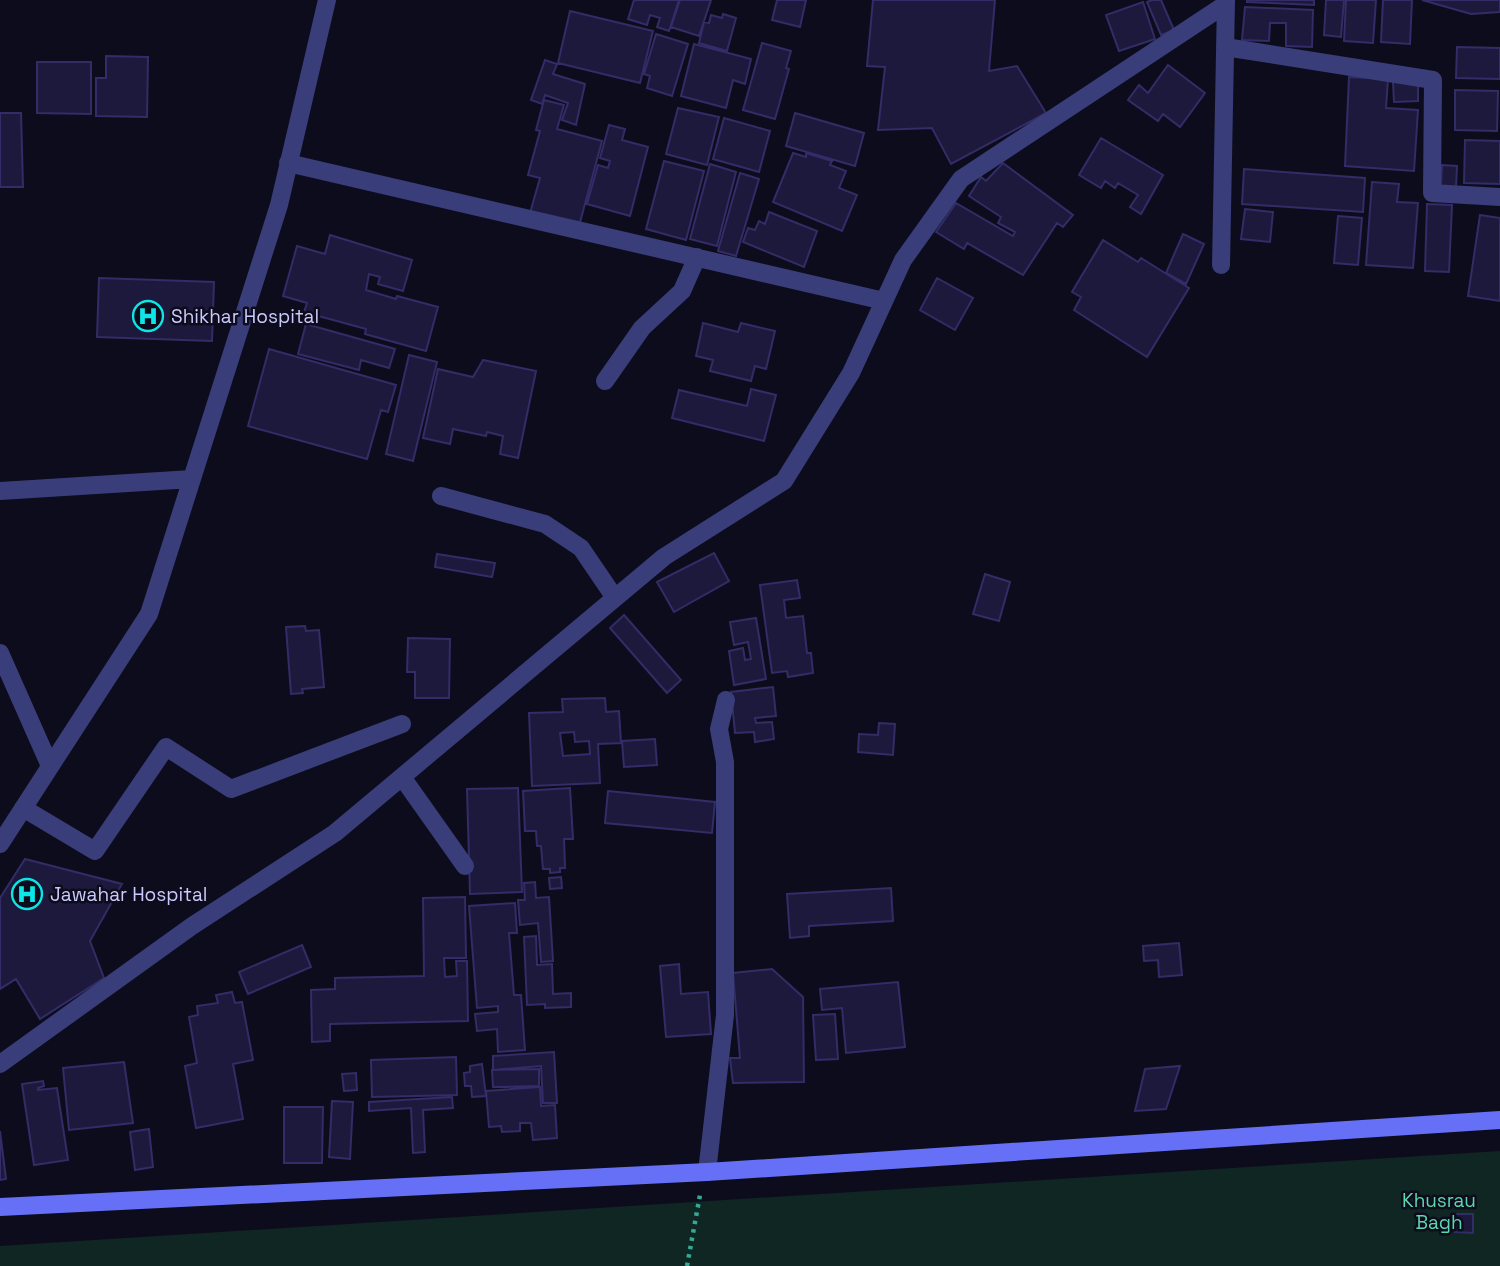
<svg xmlns="http://www.w3.org/2000/svg" width="1500" height="1266" viewBox="0 0 1500 1266" font-family="'Space Grotesk',sans-serif">
<style>
.green{fill:#102623}
.building{fill:#1d193c;stroke:#322c67;stroke-width:2;fill-rule:evenodd}
.lines{fill:none;stroke-linecap:round;stroke-linejoin:round}
.path{stroke:#33a896;stroke-width:4.5;stroke-dasharray:3.5 5;stroke-linecap:butt}
.street{stroke:#393d79;stroke-width:18}
.secondary{stroke:#6670f7;stroke-width:18}
.labels{text-anchor:middle;dominant-baseline:central;stroke-width:5;stroke-linejoin:round;paint-order:stroke}
.poi-label{font-size:19px;fill:#cbcafc;stroke:#0d0c1c;text-anchor:start}
.park-label{font-size:19px;fill:#5bd7ac;stroke:#0d0c1c}
</style>
<rect width="100%" height="100%" fill="#0d0c1c"/>
<path class="green" d="M1500,1151v115h-1500v-20z"/>
<path class="building" d="M634,0h45l-10,31 -12,-4 3,-9 -10,-3 -3,10 -19,-6z
M680,0h31l-12,36 -28,-9z
M777,0h29l-6,27 -28,-7z
M873,0h122l-6,71 28,-5 29,47 -95,51 -19,-36 -54,2 7,-63 -18,-1z
M1152,0h9l13,30 -13,5 -14,-33z
M1247,0h67v5l-67,-3z
M1326,0h18l-3,37 -17,-2z
M1346,0h30l-3,43 -29,-2z
M1383,0h29l-2,44 -29,-2z
M1422,0h78v12l-29,2z
M1143,2l12,37 -36,12 -13,-36z
M1245,7l68,3 -1,37 -26,-1v-23h-16l-1,18 -27,-1z
M570,11l83,20 -13,52 -82,-20z
M723,14l13,4 -9,33 -28,-8 5,-21 5,1 2,-8 11,3z
M656,34l32,10 -16,52 -25,-8 3,-12 -6,-2z
M762,43l29,8 -5,17 3,1 -14,50 -32,-9z
M694,44l57,15 -6,25 -12,-4 -7,28 -45,-12z
M1457,47l43,1v31l-44,-1z
M106,56l42,1 -1,60 -51,-1v-38h10z
M545,60l12,4 -4,10 32,10 -9,41 -14,-5 6,-17 -23,-8 -3,9 -11,-4z
M37,62h54v52l-54,-1z
M1168,65l37,28 -25,34 -17,-13 -5,7 -30,-21 11,-15 9,8z
M1349,77l39,2 -2,29 32,2 -4,61 -69,-5z
M1393,82h25v19l-24,1z
M1455,90l43,1 -1,40 -42,-1z
M544,100l20,5 -7,24 45,12 -23,85 -49,-13 10,-35 -12,-3 12,-44 -4,-1z
M678,108l41,9 -12,48 -41,-11z
M0,113h21l2,74h-23z
M795,113l69,20 -9,33 -69,-20z
M724,118l46,13 -11,41 -46,-13z
M609,125l16,4 -3,11 26,7 -18,69 -43,-12 11,-39 10,3 2,-7 -10,-3z
M1101,138l62,37 -22,39 -11,-7 8,-12 -20,-12 -3,5 -10,-7 -4,7 -22,-13z
M1465,140l35,1v43l-36,-1z
M793,153l13,4v-4l26,8 -2,4 16,6 -7,17 18,7 -15,36 -69,-29z
M664,161l40,10 -18,69 -40,-11z
M1003,163l70,52 -10,12 -6,-4 -34,52 -56,-32 -3,6 -28,-17 20,-29 57,33 2,-4 -17,-9 3,-6 -32,-21 12,-19 5,4z
M710,164l26,8 -19,74 -27,-7z
M1442,165l15,1 -1,21 -15,-1z
M1244,169l121,9 -2,34 -121,-8z
M740,173l19,6 -23,77 -18,-5z
M1372,182l27,2 -2,18 21,1 -5,65 -47,-3z
M1427,204l25,1 -3,67 -24,-1z
M1245,209l28,3 -3,30 -29,-3z
M769,212l48,19 -13,36 -61,-25 5,-14 7,2 4,-9 6,3z
M1480,215l20,3v83l-32,-5z
M1338,216l24,2 -4,47 -24,-2z
M1183,234l21,10 -18,40 -20,-11z
M330,235l82,25 -9,31 -25,-7 2,-7 -11,-3 -3,16 30,9 1,-3 41,11 -12,44 -61,-17 1,-5 -62,-17 3,-9 -24,-7 14,-50 28,8z
M1103,240l35,22 3,-4 48,30 -42,69 -73,-47 7,-13 -9,-5z
M99,278l115,4 -2,59 -115,-4z
M937,278l36,20 -18,32 -35,-20z
M703,323l35,9 3,-9 34,8 -9,38 -11,-3 -4,15 -41,-10 3,-11 -17,-4z
M306,324l89,25 -6,19 -28,-8 -2,10 -61,-16z
M269,349l127,36 -8,27 -7,-2 -14,49 -119,-33z
M409,355l28,7 -24,99 -27,-7z
M483,360l53,11 -18,87 -18,-4 3,-18 -16,-4 -1,4 -33,-7 -3,15 -27,-6 15,-69 35,8z
M751,389l25,6 -12,46 -92,-23 7,-28 68,16z
M714,553l15,28 -55,31 -17,-30z
M437,554l58,9 -3,14 -57,-10z
M985,574l25,8 -11,39 -26,-7z
M797,580l3,18 -16,2 2,18 17,-2 4,37h4l2,20 -25,4 -1,-6 -15,2 -12,-88z
M624,615l57,65 -14,13 -57,-65z
M756,618l10,61 -32,6 -5,-34 14,-3 2,12 6,-1 -3,-17 -14,3 -4,-23z
M305,626l1,5 13,-1 5,57 -22,2 1,4 -12,1 -5,-67z
M408,638l42,1 -1,59h-34v-26h-8z
M773,687l3,29 -21,2 1,5 16,-1 2,17 -19,3 -1,-10 -19,1 -4,-41z
M605,698l1,14 13,-1 2,32 -23,1 2,39 -68,3 -3,-73 34,-1 -1,-13zM574,732l1,10 14,-1 1,13 -27,2 -3,-23z
M879,723l16,1 -2,31 -35,-3 1,-18 19,1z
M655,739l2,26 -33,2 -2,-26z
M518,788l4,104 -52,2 -3,-105z
M570,788l3,51h-9l1,29h-5v4l-10,1v-4h-7l-2,-23h-4l-1,-15h-11l-2,-40z
M608,791l107,11 -3,31 -107,-10z
M25,859l97,25 -32,57 14,37 -64,41 -24,-40 -16,10v-91z
M561,877l1,11 -12,1 -1,-11z
M535,882l1,16 13,-1 4,64 -12,1 -3,-39 -18,2 -2,-25h7l-1,-17z
M891,888l2,33 -84,5v10l-19,2 -3,-44z
M465,897l1,61h-22l1,19 12,-1 -1,-15h11l1,60 -138,3v17l-18,1 -1,-52 24,-1v-11l89,-2 -1,-78z
M515,903l2,30h-8l5,62h7l4,55 -27,2 -1,-23 -20,2 -2,-17 23,-2v-6l-21,2 -8,-102z
M536,936l1,29 15,-1 1,30 18,-1v14l-26,1v-4l-18,1 -3,-68z
M1179,943l3,32 -23,2 -1,-17 -14,1 -1,-15z
M302,945l9,22 -63,27 -9,-22z
M679,964l2,30 27,-2 3,42 -45,3 -6,-71z
M772,969l31,28 1,85 -71,1 -3,-25h10l-7,-85z
M898,982l7,65 -59,6 -4,-45 -20,2 -2,-21z
M232,992l3,11 7,-1 11,58 -20,4 10,55 -47,9 -11,-62 12,-3 -8,-46 9,-2 -1,-9 21,-3 -2,-8z
M835,1014l3,45 -22,1 -3,-45z
M554,1052l3,51h-14l-2,-37 -48,4v-14z
M456,1057l1,38 -85,2 -1,-37z
M124,1062l9,61 -64,7 -6,-62z
M482,1064l4,32 -14,1 -1,-11h-6l-1,-13 6,-1v-6z
M1180,1066l-14,43 -31,2 10,-42z
M539,1069v17l-46,1 -1,-17z
M356,1073l1,17 -13,1 -2,-17z
M43,1081l1,5 -6,2v2l19,-2 11,72 -34,5 -12,-81z
M540,1087l1,19 14,-1 2,33 -24,2 -2,-17h-11v8l-18,1 -1,-6 -12,1 -3,-36z
M452,1097l1,11 -30,2 2,42 -12,1 -2,-45 -42,3v-9z
M332,1101l21,1 -3,57 -21,-2z
M284,1107h39l-1,56h-38z
M149,1129l4,38 -18,3 -5,-38z
M0,1131l6,48 -6,1z
M1454,1214h19v19l-18,-1z"/>
<g class="lines">
<path class="path" d="M687,1266l13,-71"/>
<path class="street" d="M1225,47l208,33 -1,113 68,4
M288,163l596,138
M1221,265l5,-265
M605,381l37,-53 40,-37 15,-34
M0,491l192,-12
M441,496l104,28 36,24 34,50
M0,653l50,113
M402,777l63,89
M23,808l72,43 71,-104 65,42 171,-65
M0,844l149,-230 130,-409 48,-205
M0,1064l192,-138 143,-93 329,-276 120,-76 67,-108 52,-113 58,-81 265,-175
M707,1172l18,-157v-253l-6,-33 7,-29"/>
<path class="secondary" d="M0,1207l707,-35 793,-52"/>
</g>
<defs>
<g id="hospital-ring" transform="scale(1.575)"><circle r="9.5" fill="#0d0c1c" stroke="#0ce6e7" stroke-width="1.5"/><path d="M-5-5h3v3.5h4V-5h3V5h-3V1.5h-4V5h-3Z" fill="#0ce6e7"/></g>
</defs>
<g fill-rule="evenodd">
<use href="#hospital-ring" x="148" y="316"/>
<use href="#hospital-ring" x="27" y="894"/>
</g>
<g class="labels">
<g class="poi-label">
<text x="171" y="316">Shikhar Hospital</text>
<text x="50" y="894">Jawahar Hospital</text>
</g>
<g class="park-label">
<text x="1439" y="1200">Khusrau<tspan x="1439" dy="22">Bagh</tspan></text>
</g>
</g>
</svg>
